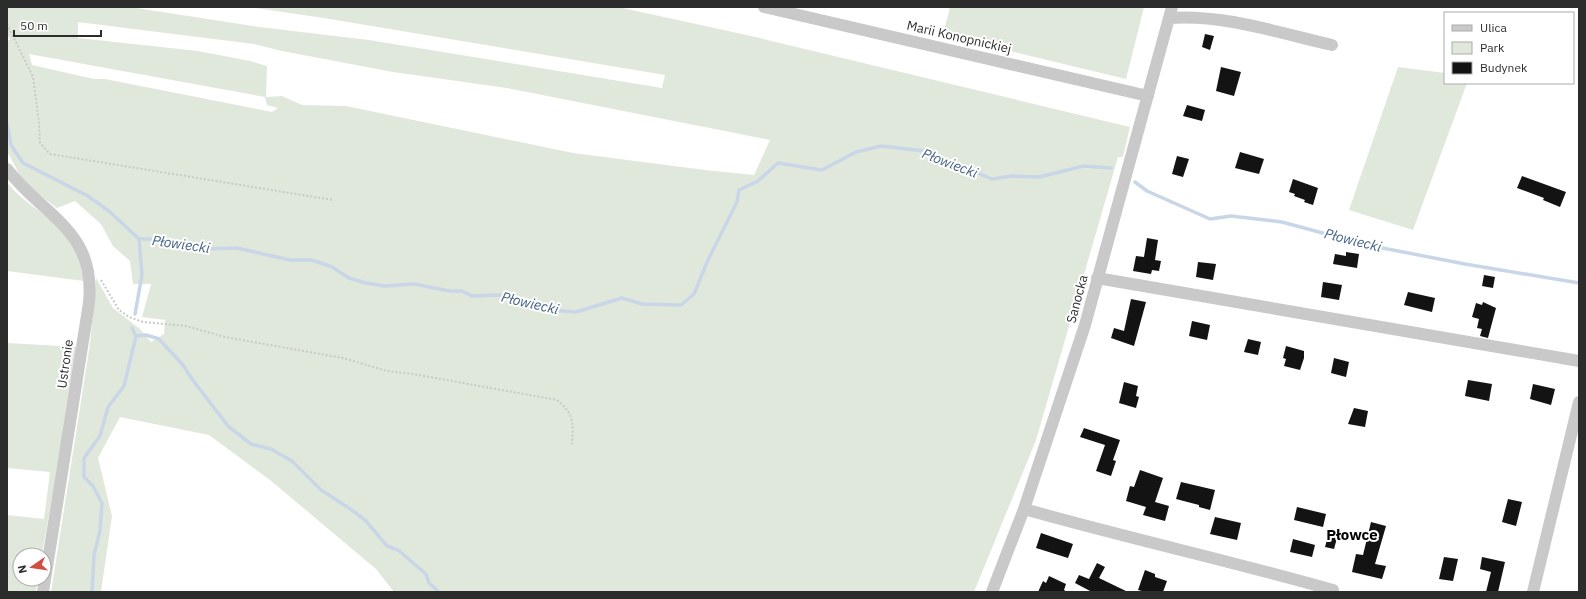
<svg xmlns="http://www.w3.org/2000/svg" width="1586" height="599" viewBox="0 0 1586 599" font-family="'IBM Plex Sans',sans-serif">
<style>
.green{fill:#e0e8db;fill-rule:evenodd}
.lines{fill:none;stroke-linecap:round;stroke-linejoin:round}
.stream{stroke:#c9d6e7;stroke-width:3.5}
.building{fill:#131313}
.path{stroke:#c9c9c9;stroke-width:2;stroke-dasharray:2 2;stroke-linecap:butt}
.street{stroke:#c9c9c9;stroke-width:12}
.labels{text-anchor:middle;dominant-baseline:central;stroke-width:4;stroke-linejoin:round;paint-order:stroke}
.street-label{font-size:13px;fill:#2c2c2c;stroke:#fff}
.water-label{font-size:14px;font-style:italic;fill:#436185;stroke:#fff}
.quarter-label{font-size:15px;font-weight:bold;fill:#000;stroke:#fff}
</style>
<rect width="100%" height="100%" fill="#fff"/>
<path class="green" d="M7,7h123l129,20 110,13 293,48 3,-13 -335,-56 -81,-12h369l133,29 379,91 -7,30h-5l-82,283 -62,152h-580l-18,-23 -106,-89 -61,-45 -89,-18 -22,41 14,58 -11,76h-50l39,-248 6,-66 17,30 27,21 11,13 13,-8 1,-14 -23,-3 9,-33h-18l-3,-23 -17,-15 -12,-22 -26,-23 -18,7 -33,-25 -17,-32v-111h3l-3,-6zM78,22l176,22 28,7 111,21 114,16 263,52 -16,35 -49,-5 -132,-17 -227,-47 -44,-1 -20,-9 -16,1 1,-31 -17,-5 -52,-10 -120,-13zM29,54l236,43 2,8 11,3 -6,4 -167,-33h-11l-62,-14z
M950,7h194l-18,72 -183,-44z
M1398,67l47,6v10h22l-54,147 -64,-20z
M7,182c18,25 53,37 69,66 4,9 5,23 8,33l-77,-10z
M7,343l71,4 -36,208h-22v24h18l-2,13h-29v-77l37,4 6,-47 -43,-4z"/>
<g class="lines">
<path class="stream" d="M7,123l4,22 12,18 65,33 22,16 29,27h20l49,10 29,-1 53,12h22l20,7 17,11 17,5 19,3 29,-2 36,7h12l10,5 28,-1 23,8 19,1 7,6 27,2 46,-14 20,6 39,1 13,-11 14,-34 29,-58 2,-12 19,-9 20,-18 44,7 34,-18 25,-6 43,5 68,28 20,-3 27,1 45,-11 27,2
M1135,182l12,9 63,28 21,-3 51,6 85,23 98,19 114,19
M135,314l7,-39 -3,-36
M132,328l4,8 10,-1 13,4 24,26 9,14 36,47 23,18 20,5 21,12 29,29 31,20 14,11 21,25 11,4 28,24 3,9 10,9
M92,592l2,-37 6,-24 2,-28 -9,-17 -9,-9v-19l16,-22 8,-29 16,-21 12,-50"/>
</g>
<path class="building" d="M1205,34l9,2 -4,14 -8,-3z
M1221,67l20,5 -7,24 -18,-5z
M1187,105l18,5 -3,11 -19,-5z
M1240,152l24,7 -5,15 -24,-6z
M1177,156l12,3 -6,18 -11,-3z
M1522,176l44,16 -6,15 -17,-7 1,-2 -27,-10z
M1293,179l25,9 -5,17 -9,-3 1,-2 -11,-4 1,-2 -6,-2z
M1147,238l11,2 -3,20 6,1 -2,10 -7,-1 -1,4 -18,-3 3,-15 8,1z
M1346,252l13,2 -2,14 -24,-4 2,-10 11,2z
M1198,262l18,2 -3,16 -17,-3z
M1484,275l11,2 -2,11 -11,-2z
M1323,282l19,3 -3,15 -18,-3z
M1408,292l27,6 -3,14 -28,-7z
M1131,299l15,3 -12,44 -23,-8 3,-10 10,3z
M1483,302l13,6 -8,30 -8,-2 2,-7 -5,-1 2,-9 -7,-2 4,-14 6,2z
M1192,321l18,4 -3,15 -18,-4z
M1248,339l13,3 -3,13 -14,-3z
M1286,346l18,5v7l-4,12 -16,-4 2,-7 -3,-1z
M1334,358l15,4 -3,15 -15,-4z
M1468,380l24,4 -3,17 -24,-5z
M1124,382l14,4 -2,10 3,1 -3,11 -17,-5z
M1533,384l22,5 -4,16 -21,-6z
M1354,408l14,3 -3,16 -17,-3z
M1084,428l36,12 -7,20 3,1 -5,15 -15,-5 9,-26 -25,-8z
M1140,470l23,8 -8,24 14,4 -4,15 -22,-6 3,-8 -20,-6 4,-15 4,1z
M1181,482l34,8 -5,20 -11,-3v-2l-23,-6z
M1508,499l14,3 -6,24 -14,-4z
M1297,507l29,7 -3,13 -29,-7z
M1215,517l26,6 -4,17 -27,-6z
M1371,522l15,4 -11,38 11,2 -4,13 -30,-7 4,-18 7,1z
M1041,533l32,11 -5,14 -32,-10z
M1328,536l9,2 -3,11 -9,-2z
M1293,539l22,6 -3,12 -22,-5z
M1444,557l14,2 -5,22 -14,-2z
M1482,557l23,5 -7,30h-12l5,-20 -11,-3z
M1097,563l8,4 -6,11 29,14h-36l-17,-9 4,-8 10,4z
M1145,570l10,4v3l12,4 -4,11h-17l-8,-2z
M1049,576l17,8 -2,6 3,2h-29l5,-11 3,2z"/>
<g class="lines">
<path class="path" d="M7,24l26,53 6,46 1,20 10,11 283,46
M101,280l18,30 10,7 14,5 43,4 39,11 118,21 44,13 26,3 144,26c18,15 16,23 15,44"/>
<path class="street" d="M764,7l384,89
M1169,18c55,-4 110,15 163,27
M7,169c38,49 89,61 82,134l-46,289
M1097,278l482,83
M1024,509c103,29 207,52 309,81
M992,592l32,-83 61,-184 87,-318
M1533,592l46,-190"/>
</g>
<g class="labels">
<g class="street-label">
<text transform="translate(959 37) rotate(13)">Marii Konopnickiej</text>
<text transform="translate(1077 299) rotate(-75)">Sanocka</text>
<text transform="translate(65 364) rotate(-82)">Ustronie</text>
</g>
<g class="water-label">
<text transform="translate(950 163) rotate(21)">Płowiecki</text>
<text transform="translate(1353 240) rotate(14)">Płowiecki</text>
<text transform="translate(181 244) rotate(8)">Płowiecki</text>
<text transform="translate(530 303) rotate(13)">Płowiecki</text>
</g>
<g class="quarter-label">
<text x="1352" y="534">Płowce</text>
</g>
</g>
<rect width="1586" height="599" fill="none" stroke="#2c2c2c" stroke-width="16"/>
<rect x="1444" y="12" width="130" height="72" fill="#ffffff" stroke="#ababab"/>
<rect x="1452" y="25" width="20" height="6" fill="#c9c9c9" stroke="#ababab"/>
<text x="1480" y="32" font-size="12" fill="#2c2c2c">Ulica</text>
<rect x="1452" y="42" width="20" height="12" fill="#e0e8db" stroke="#ababab"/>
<text x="1480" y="52" font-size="12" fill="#2c2c2c">Park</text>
<rect x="1452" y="62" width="20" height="12" fill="#131313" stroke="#ababab"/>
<text x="1480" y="72" font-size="12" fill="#2c2c2c">Budynek</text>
<g transform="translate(32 567) rotate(257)"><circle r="19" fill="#ffffff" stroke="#ababab"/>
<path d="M0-3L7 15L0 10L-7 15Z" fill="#d24d40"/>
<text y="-6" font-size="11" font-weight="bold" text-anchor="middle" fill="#2c2c2c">N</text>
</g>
<path d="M14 30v6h87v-6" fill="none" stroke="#2c2c2c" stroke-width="2"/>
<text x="20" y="30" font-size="12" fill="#2c2c2c" stroke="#ffffff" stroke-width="3" paint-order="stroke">50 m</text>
</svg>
